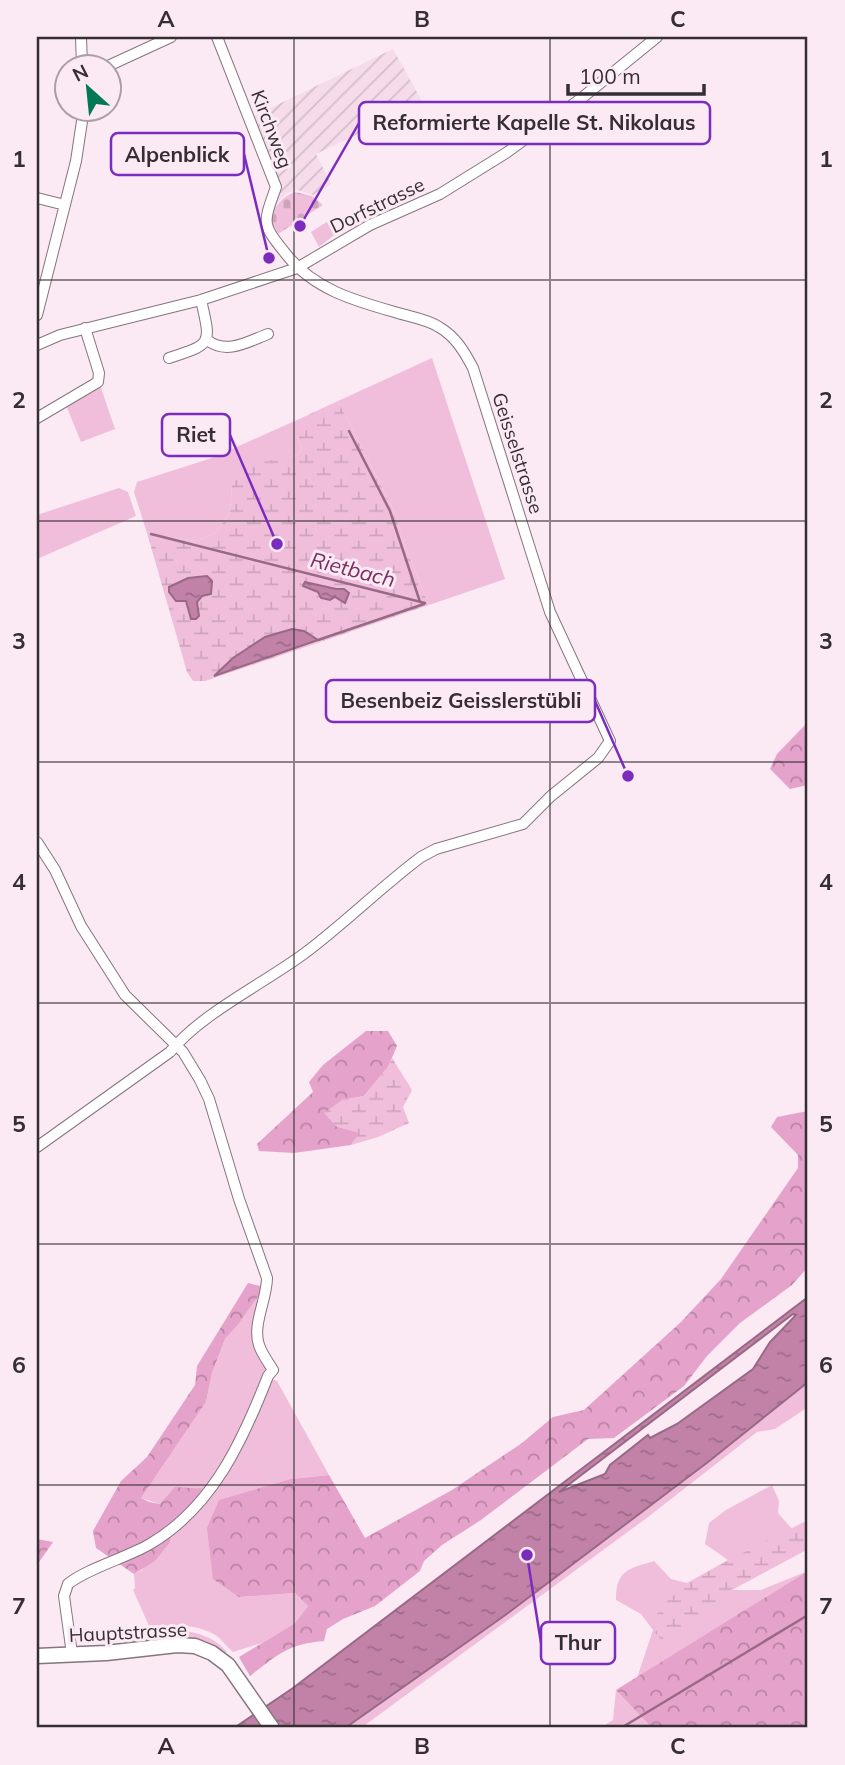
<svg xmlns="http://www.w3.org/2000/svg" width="845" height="1765" viewBox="0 0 845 1765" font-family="Mulish,sans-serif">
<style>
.industrial{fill:url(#industrial-furrows)}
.green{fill:#f0bedb}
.forest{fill:url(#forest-crowns)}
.wetland{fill:url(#wetland-marsh)}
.cemetery{fill:url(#cemetery-stones)}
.water{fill:url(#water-ripples);stroke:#986985;stroke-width:2;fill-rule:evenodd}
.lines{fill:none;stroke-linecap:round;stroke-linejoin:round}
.stream{stroke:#986985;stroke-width:2.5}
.street-casing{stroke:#85757e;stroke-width:12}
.secondary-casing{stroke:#85757e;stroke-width:17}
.street{stroke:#fff;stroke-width:10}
.secondary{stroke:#fff;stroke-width:14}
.grid{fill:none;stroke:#352e32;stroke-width:2;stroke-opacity:0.55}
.labels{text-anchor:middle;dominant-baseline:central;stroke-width:6;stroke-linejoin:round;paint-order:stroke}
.street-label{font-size:19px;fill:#352e32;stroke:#fbe9f3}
.water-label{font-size:21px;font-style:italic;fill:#7c2e61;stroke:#fbe9f3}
.leader{fill:none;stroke:#7b2cbf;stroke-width:2.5}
.callout-dot{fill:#7b2cbf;stroke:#fbe9f3;stroke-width:2.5}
.callout{fill:#fbe9f3;stroke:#7b2cbf;stroke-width:2.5}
.callout-label{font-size:21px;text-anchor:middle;font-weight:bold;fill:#352e32}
.neatline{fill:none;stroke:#352e32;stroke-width:2.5}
.grid-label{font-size:23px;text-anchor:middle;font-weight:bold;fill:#352e32}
</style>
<defs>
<pattern id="industrial-furrows" width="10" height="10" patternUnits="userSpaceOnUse" patternTransform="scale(1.75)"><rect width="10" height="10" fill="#f6dcea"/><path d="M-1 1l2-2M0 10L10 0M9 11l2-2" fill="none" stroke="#d4bdc9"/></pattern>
<pattern id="forest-crowns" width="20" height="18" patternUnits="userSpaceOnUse" patternTransform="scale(1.75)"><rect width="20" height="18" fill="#e5a2ca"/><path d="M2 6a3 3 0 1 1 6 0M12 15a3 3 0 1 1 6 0" fill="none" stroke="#ba84a5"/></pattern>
<pattern id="wetland-marsh" width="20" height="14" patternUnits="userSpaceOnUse" patternTransform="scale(1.75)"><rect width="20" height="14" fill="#f0bedb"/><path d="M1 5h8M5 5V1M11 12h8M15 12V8" fill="none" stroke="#cea4bc"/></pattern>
<pattern id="cemetery-stones" width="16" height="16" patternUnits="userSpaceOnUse" patternTransform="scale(1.75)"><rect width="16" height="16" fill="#f0bedb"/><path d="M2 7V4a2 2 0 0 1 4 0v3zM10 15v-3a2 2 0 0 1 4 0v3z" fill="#cea4bc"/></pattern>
<pattern id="water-ripples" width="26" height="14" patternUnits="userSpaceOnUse" patternTransform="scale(1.75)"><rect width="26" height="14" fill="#c282a8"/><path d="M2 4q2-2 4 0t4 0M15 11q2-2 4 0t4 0" fill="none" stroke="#9e6b89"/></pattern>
</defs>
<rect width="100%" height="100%" fill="#fbe9f3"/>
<path class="industrial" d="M393,49l30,54 -107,51 15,30 -18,11 -15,-5 -11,3 -16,16 4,-9 -23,-83z"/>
<path class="green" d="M333,218l5,14 -19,15 -8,-15z
M432,358l73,221 -76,26 -24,-59 -10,-33 -57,-112z
M100,385l15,44 -34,13 -15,-37z
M297,420v16l5,14 -5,5 -49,11 -16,19 -2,28 -15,20 -18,8 -50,-8 -13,-41 3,-10 75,-24z
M119,488l9,4 8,24 -99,43v-44z
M265,1287l-9,41 12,41 -20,53 -41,67 -47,15 -19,-6 65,-96 6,-29 13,-34 12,-13z
M271,1379l6,2 52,94 -38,4 -52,118 56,-4 13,13 -13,17 -33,20 -29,9c-5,-4 -10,-11 -16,-16 -19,-12 -46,-12 -67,-8l-17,-38 2,-2 -1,-14 8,-4 29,-39 31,-29z
M808,1382v25l-33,22 -18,3 -109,85 -287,211h-16c157,-111 313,-225 463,-346z
M772,1485l7,16 -1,12 14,16 16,-9v29l-76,41h29l47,-19 -171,107 16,-48 -12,-16 -25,-14c0,-30 12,-31 38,-39l17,18 16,4 41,-23 -23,-16 4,-21 17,-13z
M177,1630c19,2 36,6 49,21v3l-103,-10 24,-10z
M616,1690l36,38h-52l13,-8z"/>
<path class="forest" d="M808,722v63l-18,4 -20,-20 7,-15z
M366,1031h22l9,15 -9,21 -24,29 -22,4 18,33 -9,12 -57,8 -35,-2 -2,-7 56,-52 -4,-10 14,-17z
M808,1111v156l-16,18 -52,38 -33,33 -23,30 -70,52 -26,1 -107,81 -39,25 -18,16 -4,10 -45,35 -32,13 -16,10 -3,12c-36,3 -47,14 -74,35l-11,-19 56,-34 13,-17 -13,-13 -56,4 -26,-18 -6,-51 12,-28 72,-21 38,-4 36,63 87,-48 70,-47 31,-26 31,-7 97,-88 40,-43 77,-111v-13l-27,-28 6,-10z
M248,1283l17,4 -28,39 -12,13 -13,34 -6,29 -65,96 8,4 11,2 15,-17 32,2 -36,42 -1,11 -15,19 -21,13 -38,-26 -3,-17 28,-50 26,-24 48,-72 2,-19z
M37,1539l16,3 -16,23z
M808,1571v157h-156l-36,-38z"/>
<path class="wetland" d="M338,401l57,112 10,33 24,59 -224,76h-12l-6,-9 -40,-139 50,8 18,-8 15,-20 2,-28 16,-20 49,-10 5,-5 -5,-14v-16z
M392,1058l20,32 -9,17 6,16 -31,14 -27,8 8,-12 -22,-6 -13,-14 18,-13 22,-4 24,-29z
M808,1520v29l-78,41 -40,33 -29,17 -8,-10 6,-22 28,-24 42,-24z"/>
<path class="cemetery" d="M295,192l17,4 11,9 -45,29 -8,-16c4,-11 13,-22 25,-26z"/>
<path class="water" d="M207,576l5,5 -1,13 -9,2 -5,6 2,14 -3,3h-5l-5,-18h-10l-7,-9v-5l19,-9z
M305,582l31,7h8l5,4 -4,10 -10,-6 -5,3 -9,-2 -3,-6 -15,-6z
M292,629l12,2 14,9 -104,36 19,-18 32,-21z
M808,1297v85l-100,80 -204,154 -159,112h-111l59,-40zM793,1314l3,1 -26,27 -17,27 -76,55 -27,14 -2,-3 -38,30 -5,9 -46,18z"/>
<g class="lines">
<path class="stream" d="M349,431l41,80 30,91
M151,534l274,69
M318,640l106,-36
M621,1728l187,-113"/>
<g class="street-casing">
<path id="street" d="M81,37l1,29
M108,66l63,-29
M37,198l28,7
M37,315l39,-154 8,-53
M207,340c20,15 40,2 61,-6
M37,345l23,-10 141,-35 96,-32 73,-43 70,-31 66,-41 77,-56 74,-60
M169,358c44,-14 42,-14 32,-58
M37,418l61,-36 1,-9 -14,-45
M37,842l18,28 26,56 44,69 58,57 17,28 9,19 30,100 28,79c0,21 -15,47 -8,67 3,9 9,17 14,25l-5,6c-25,64 -55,131 -118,168 -24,14 -62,24 -82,40l-4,12 8,58
M37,1147l133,-95c32,-39 93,-68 135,-99 40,-30 76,-66 116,-96l15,-8 87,-25 28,-28 47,-38 12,-17 -60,-129 -77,-244c-9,-17 -18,-32 -34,-41 -12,-8 -28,-10 -41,-14 -42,-12 -84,-23 -112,-59 -25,-31 -23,-30 -10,-67l-59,-150"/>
</g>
<g class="secondary-casing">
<path id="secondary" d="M37,1656l69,-3 71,-8 18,1 17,7 16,12 44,63"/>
</g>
<use href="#street" class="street"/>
<use href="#secondary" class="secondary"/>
</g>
<path class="grid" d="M294,37v1691M550,37v1691M37,280h771M37,521h771M37,762h771M37,1003h771M37,1244h771M37,1485h771"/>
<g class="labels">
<g class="street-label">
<text transform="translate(272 129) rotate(69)">Kirchweg</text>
<text transform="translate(377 205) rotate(-26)">Dorfstrasse</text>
<text transform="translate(518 453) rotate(72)">Geisselstrasse</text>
<text transform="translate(128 1632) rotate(-3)">Hauptstrasse</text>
</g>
<g class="water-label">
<text transform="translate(353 569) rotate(14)">Rietbach</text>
</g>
</g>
<path class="leader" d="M300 226L359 123M269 258L244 154M277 544L230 435M628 776L595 701M527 1555L541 1643"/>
<g class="callout-dot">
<circle cx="300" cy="226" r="7"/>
<circle cx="269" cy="258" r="7"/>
<circle cx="277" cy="544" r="7"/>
<circle cx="628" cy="776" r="7"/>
<circle cx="527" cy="1555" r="7"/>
</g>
<g class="callout">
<rect x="359" y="102" width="351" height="42" rx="7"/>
<rect x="111" y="133" width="133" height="42" rx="7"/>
<rect x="162" y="414" width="68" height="42" rx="7"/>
<rect x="326" y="680" width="269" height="42" rx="7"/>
<rect x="541" y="1622" width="74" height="42" rx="7"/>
</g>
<g class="callout-label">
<text x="534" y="130">Reformierte Kapelle St. Nikolaus</text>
<text x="177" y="162">Alpenblick</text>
<text x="196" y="442">Riet</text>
<text x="461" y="708">Besenbeiz Geisslerstübli</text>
<text x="578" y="1650">Thur</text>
</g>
<rect width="845" height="1765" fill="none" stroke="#fbe9f3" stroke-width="77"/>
<g transform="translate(88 88) rotate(333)"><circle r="33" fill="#fbe9f3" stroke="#ac9ea6" stroke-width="2"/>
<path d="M0-5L12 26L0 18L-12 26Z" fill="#047753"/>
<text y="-10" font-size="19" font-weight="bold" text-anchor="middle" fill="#352e32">N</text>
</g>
<path d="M568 84v10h136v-10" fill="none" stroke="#352e32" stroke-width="3.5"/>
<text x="579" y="84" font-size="21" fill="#352e32" stroke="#fbe9f3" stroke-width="5" paint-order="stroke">100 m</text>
<rect x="38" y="38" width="768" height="1688" class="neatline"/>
<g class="grid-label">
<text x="166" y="27">A</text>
<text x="422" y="27">B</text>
<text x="678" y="27">C</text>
<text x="19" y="167">1</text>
<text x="826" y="167">1</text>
<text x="19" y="408">2</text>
<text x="826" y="408">2</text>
<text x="19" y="649">3</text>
<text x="826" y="649">3</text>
<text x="19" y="890">4</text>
<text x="826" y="890">4</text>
<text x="19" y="1132">5</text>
<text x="826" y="1132">5</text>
<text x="19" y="1373">6</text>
<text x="826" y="1373">6</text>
<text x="19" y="1614">7</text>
<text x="826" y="1614">7</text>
<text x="166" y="1754">A</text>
<text x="422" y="1754">B</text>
<text x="678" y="1754">C</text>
</g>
</svg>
